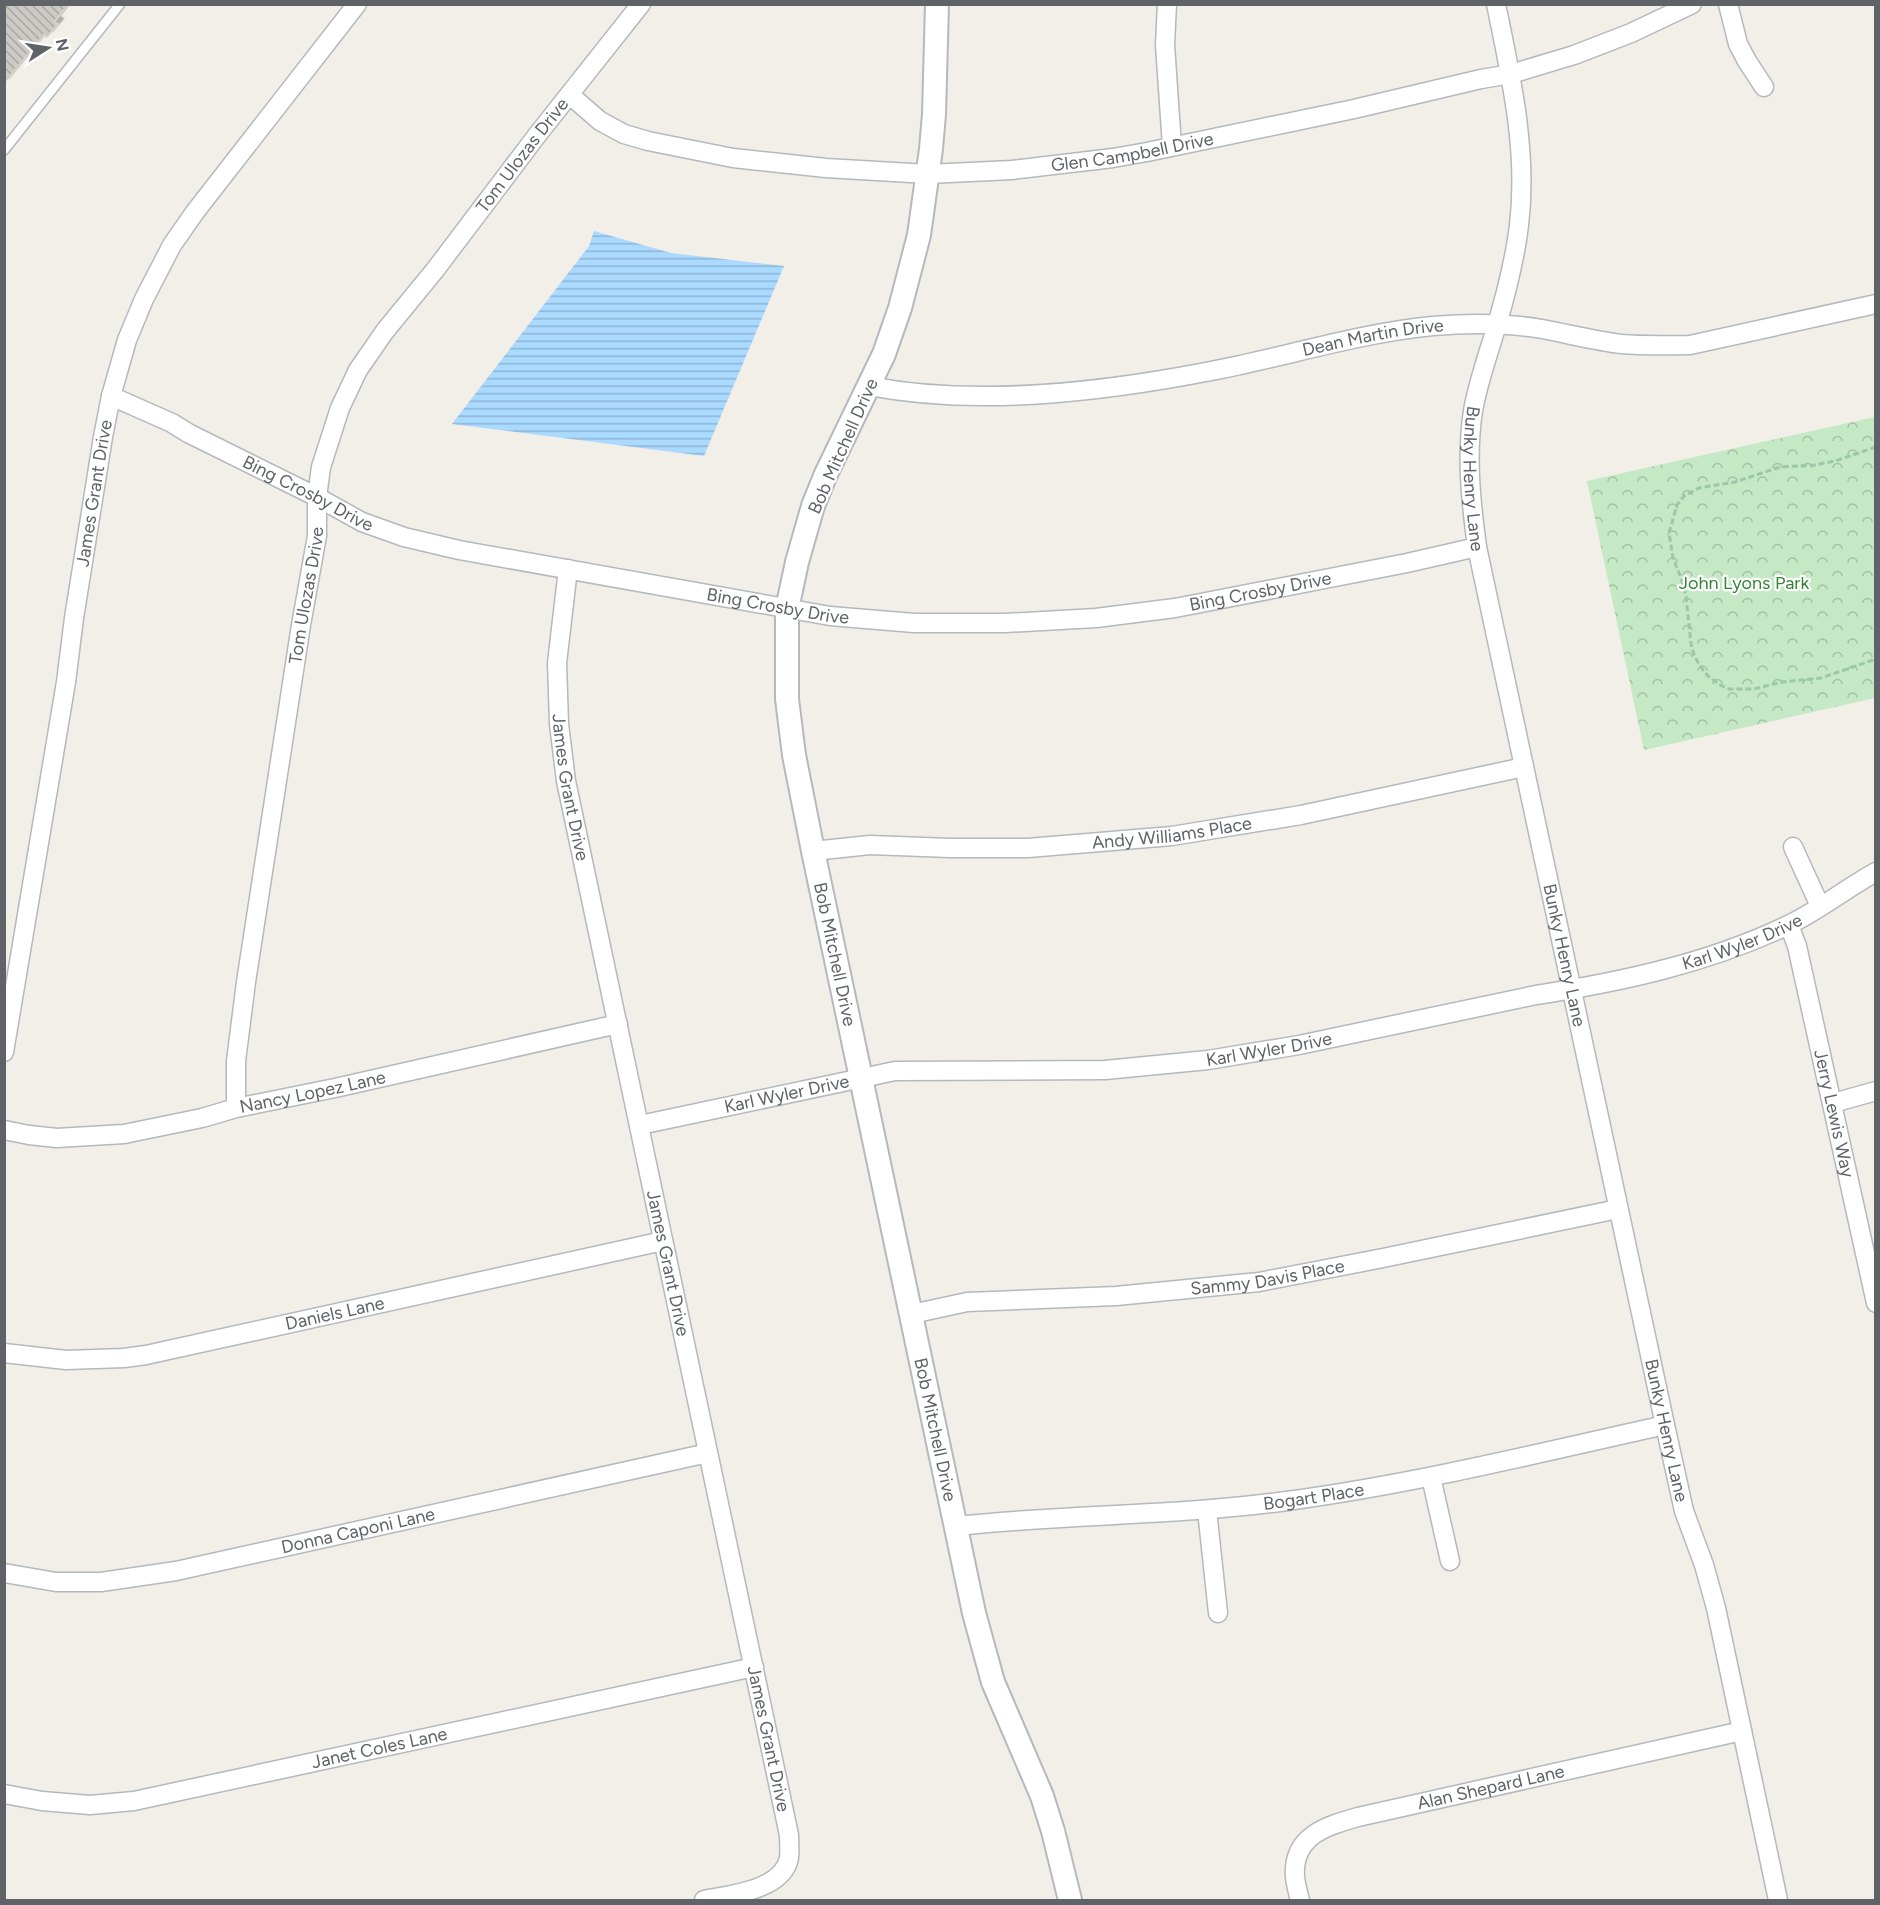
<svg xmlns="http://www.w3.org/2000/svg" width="1880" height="1905" viewBox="0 0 1880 1905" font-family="Figtree,sans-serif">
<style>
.park{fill:url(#park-crowns)}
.water{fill:url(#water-rules)}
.building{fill:url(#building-back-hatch);stroke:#d6d1c6;stroke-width:1.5;filter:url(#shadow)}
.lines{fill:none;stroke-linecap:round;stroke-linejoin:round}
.service-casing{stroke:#b5b8bc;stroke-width:12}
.minor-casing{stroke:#b5b8bc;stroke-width:21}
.tertiary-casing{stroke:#b5b8bc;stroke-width:26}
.path{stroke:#9cc7a9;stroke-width:3;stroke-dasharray:6 3;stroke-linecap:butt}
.service{stroke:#fff;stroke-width:9}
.minor{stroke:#fff;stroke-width:18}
.tertiary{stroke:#fff;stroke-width:22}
.labels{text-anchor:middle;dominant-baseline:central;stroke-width:4.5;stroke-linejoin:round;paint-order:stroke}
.street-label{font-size:18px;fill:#5f6368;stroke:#fff}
.park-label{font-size:18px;fill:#348238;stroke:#fff}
</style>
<defs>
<pattern id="park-crowns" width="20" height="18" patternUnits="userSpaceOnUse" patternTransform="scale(1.5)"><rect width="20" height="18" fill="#c5e8c5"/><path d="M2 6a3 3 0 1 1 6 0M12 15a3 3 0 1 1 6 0" fill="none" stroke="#a3c0a4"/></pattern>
<pattern id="water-rules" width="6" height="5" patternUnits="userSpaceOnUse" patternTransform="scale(1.5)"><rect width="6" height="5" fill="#aadaff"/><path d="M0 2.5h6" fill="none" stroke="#8eb4d2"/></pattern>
<pattern id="building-back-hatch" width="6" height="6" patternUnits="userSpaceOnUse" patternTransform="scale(1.5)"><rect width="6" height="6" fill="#cccac5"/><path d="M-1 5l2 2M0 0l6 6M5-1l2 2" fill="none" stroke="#a9a8a4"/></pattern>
<filter id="shadow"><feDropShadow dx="5.5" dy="-5.5" stdDeviation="0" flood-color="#0004"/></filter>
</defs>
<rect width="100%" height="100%" fill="#f1efe8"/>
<path class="park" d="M1875,417v281l-231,52 -57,-269z"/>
<path class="water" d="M594,231l77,22 113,13 -80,190 -252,-32 137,-178z"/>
<path class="building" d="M4,4h64l-14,18 4,2 -11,13 -3,-3 -40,49z"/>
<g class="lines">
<g class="service-casing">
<path id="service" d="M4,150l116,-146"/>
</g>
<g class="minor-casing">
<g id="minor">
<path d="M1167,4l-2,41 7,101"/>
<path id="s1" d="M1496,4c15,73 32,147 23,221 -4,35 -13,69 -23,103 -8,27 -18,54 -23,83 -7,45 -2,91 4,136l188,878 19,86 20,54 12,43 62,292"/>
<path d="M1728,4l10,40 9,17 17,26"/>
<path id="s2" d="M570,95l30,26 24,13 24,7 85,17 93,10 102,6 84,-4 101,-12 34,-6 207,-43 127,-30 30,-5 63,-19 57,-22 61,-29"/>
<path id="s3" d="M869,386c109,21 234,6 342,-15 74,-14 148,-38 222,-45 35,-3 74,-3 109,3 27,5 53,12 80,15 23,2 45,1 68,1l186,-41"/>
<path id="s4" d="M111,396l61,27 16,10 129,64 45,25 42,15 55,13 371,66 84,7h91l91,-5 79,-10 232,-45 70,-16"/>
<path id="s5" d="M568,569l-11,94 2,61 7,57 223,1054c0,7 1,16 0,23 -6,32 -59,37 -85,42"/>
<path d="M1793,847l27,59"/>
<path id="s6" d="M813,851l57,-6 80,3h78l144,-12 129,-21 223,-48"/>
<path id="s7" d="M1789,925l8,21 79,357"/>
<path id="s8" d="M4,1052l62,-370 8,-64 29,-181 8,-41 16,-56 17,-41 28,-54 23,-33 162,-208"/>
<path d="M1833,1103l43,-12"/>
<path id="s9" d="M236,1108v-47l10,-79 55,-357 16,-89v-39l4,-30 19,-59 18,-38 27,-39 50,-61 103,-136 103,-130"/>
<path id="s10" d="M640,1125l255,-54 210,-1 103,-10 91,-15 237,-50c85,-13 172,-32 250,-69 31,-14 59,-37 90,-54"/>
<path id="s11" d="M4,1130l25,5 28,3 67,-4 78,-16 34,-10 99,-20 283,-64"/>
<path id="s12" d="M912,1314l55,-12 149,-6 143,-14 124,-24 235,-49"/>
<path id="s13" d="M4,1353l62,7 58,-2 22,-3 517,-114"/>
<path d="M1431,1477l19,84"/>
<path d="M1207,1510l11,103"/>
<path id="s14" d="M957,1526c110,-12 220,-10 330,-25 127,-17 252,-48 378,-76"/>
<path id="s15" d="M4,1573l52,9h45l75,-11 532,-118"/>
<path id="s16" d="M4,1794l38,7 48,4 44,-4 620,-134"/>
<path id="s17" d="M1300,1900c-2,-7 -4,-15 -5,-23 -3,-41 31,-51 63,-60l384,-86"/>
</g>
</g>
<g class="tertiary-casing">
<g id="tertiary">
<path id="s18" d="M937,4l-3,110 -3,35 -12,86 -19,73 -16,46 -58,120 -13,32 -16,56 -10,47v90l7,56 19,96 161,762 19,69 49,114 11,35 17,69"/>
</g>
</g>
<path class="path" d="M1876,447l-41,14 -20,4 -35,2 -45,15 -36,6 -15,8 -7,9 -8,28 4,25 8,20 5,18 5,48 3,11 6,11 8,10 12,9 9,4h25l28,-7 39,-4 55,-19"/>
<use href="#service" class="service"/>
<use href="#minor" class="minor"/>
<use href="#tertiary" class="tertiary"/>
</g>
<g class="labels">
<g class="street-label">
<text stroke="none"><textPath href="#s2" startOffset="580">Glen Campbell Drive</textPath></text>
<text stroke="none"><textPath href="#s9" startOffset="1022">Tom Ulozas Drive</textPath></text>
<text stroke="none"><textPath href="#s3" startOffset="510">Dean Martin Drive</textPath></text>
<text transform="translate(843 446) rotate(-66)">Bob Mitchell Drive</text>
<text stroke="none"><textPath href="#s1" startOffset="483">Bunky Henry Lane</textPath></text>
<text stroke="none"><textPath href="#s8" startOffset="566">James Grant Drive</textPath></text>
<text stroke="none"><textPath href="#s4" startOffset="220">Bing Crosby Drive</textPath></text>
<text stroke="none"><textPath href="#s4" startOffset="1192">Bing Crosby Drive</textPath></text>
<text stroke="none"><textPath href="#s9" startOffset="518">Tom Ulozas Drive</textPath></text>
<text stroke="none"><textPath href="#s4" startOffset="706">Bing Crosby Drive</textPath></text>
<text stroke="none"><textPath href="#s5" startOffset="220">James Grant Drive</textPath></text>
<text stroke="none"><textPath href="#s6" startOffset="360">Andy Williams Place</textPath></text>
<text stroke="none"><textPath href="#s10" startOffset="1122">Karl Wyler Drive</textPath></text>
<text stroke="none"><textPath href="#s18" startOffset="980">Bob Mitchell Drive</textPath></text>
<text stroke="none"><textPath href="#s1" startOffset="969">Bunky Henry Lane</textPath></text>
<text stroke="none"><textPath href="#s10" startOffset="636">Karl Wyler Drive</textPath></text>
<text stroke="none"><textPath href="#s11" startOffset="314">Nancy Lopez Lane</textPath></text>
<text stroke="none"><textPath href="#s10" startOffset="150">Karl Wyler Drive</textPath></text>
<text stroke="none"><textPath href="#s7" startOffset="194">Jerry Lewis Way</textPath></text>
<text stroke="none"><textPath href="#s5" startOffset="706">James Grant Drive</textPath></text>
<text stroke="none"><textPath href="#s12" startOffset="358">Sammy Davis Place</textPath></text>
<text stroke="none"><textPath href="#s13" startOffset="336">Daniels Lane</textPath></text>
<text stroke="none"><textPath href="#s18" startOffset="1466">Bob Mitchell Drive</textPath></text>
<text stroke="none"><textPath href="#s1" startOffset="1455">Bunky Henry Lane</textPath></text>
<text stroke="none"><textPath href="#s14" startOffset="358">Bogart Place</textPath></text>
<text stroke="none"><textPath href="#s15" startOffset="360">Donna Caponi Lane</textPath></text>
<text stroke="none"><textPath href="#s5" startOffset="1192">James Grant Drive</textPath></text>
<text stroke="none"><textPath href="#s16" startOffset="382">Janet Coles Lane</textPath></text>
<text stroke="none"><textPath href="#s17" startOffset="256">Alan Shepard Lane</textPath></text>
</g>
<g class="park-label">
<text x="1744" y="583">John Lyons Park</text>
</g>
</g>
<rect width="1880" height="1905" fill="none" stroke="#5f6368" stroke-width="12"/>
<g transform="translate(48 48) rotate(78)" stroke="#ffffff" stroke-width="4.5" paint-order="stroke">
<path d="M0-4.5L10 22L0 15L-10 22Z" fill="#5f6368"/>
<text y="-9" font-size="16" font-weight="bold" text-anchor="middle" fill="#5f6368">N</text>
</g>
</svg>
